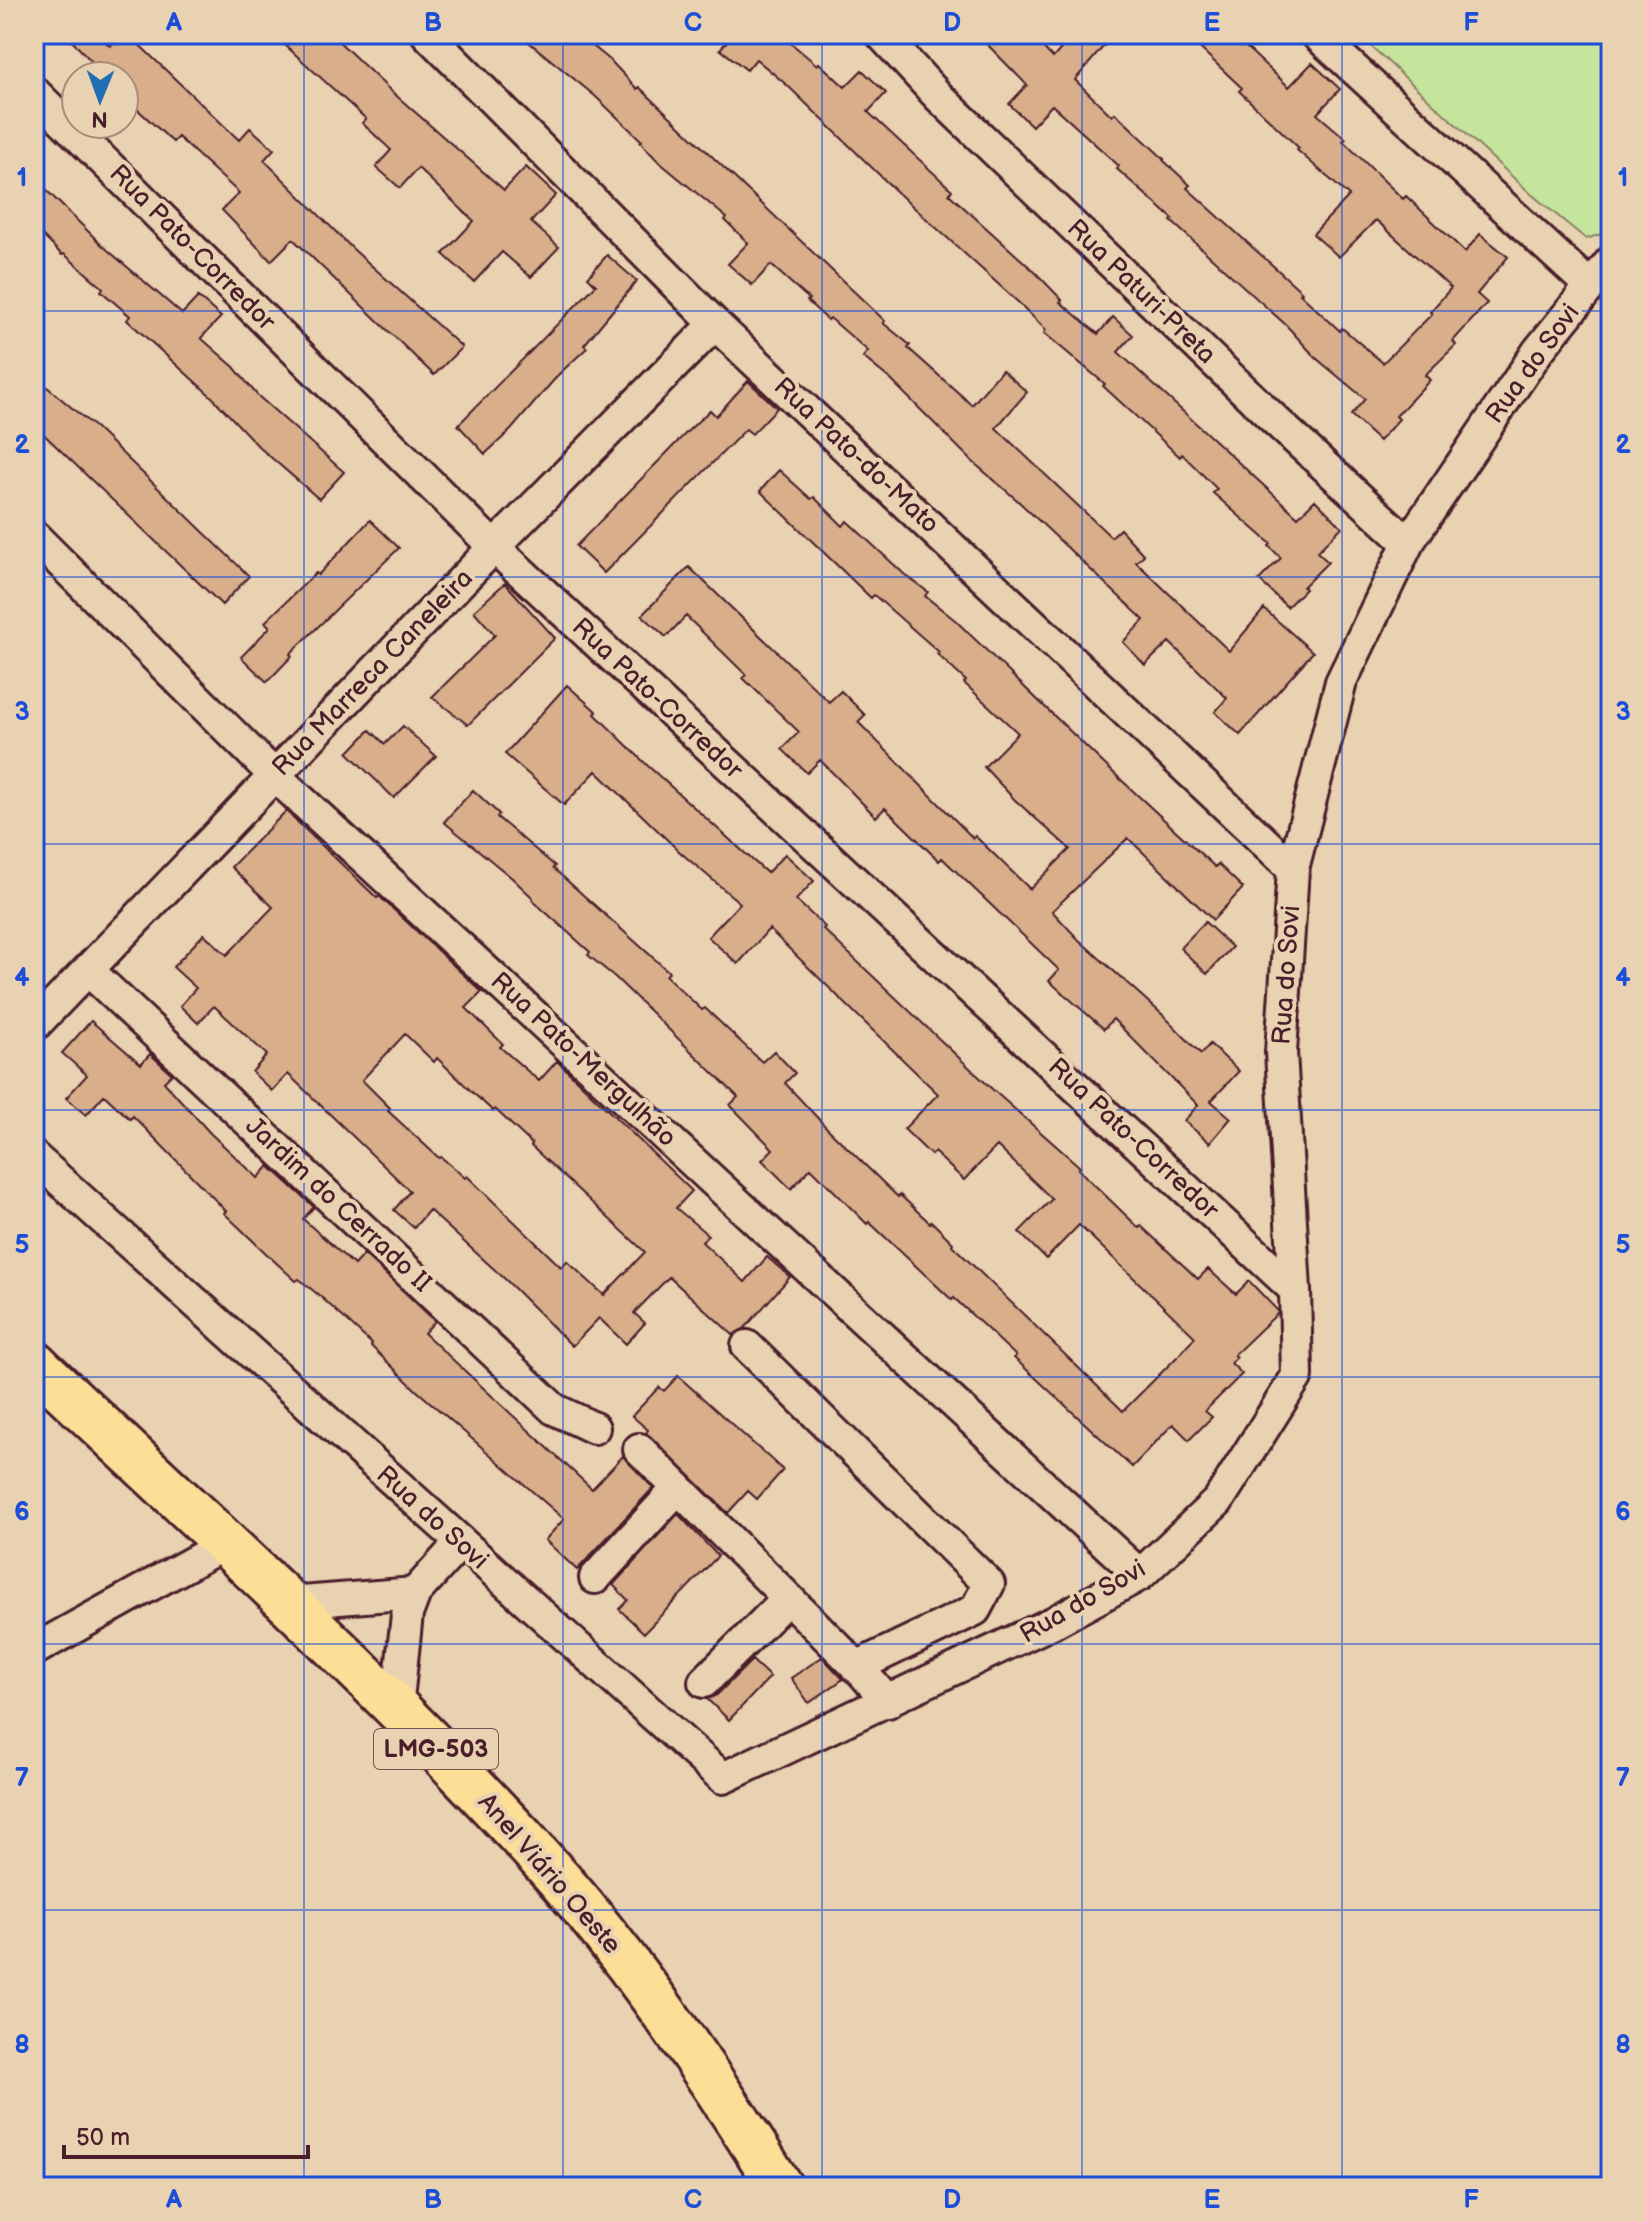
<svg xmlns="http://www.w3.org/2000/svg" width="1645" height="2221" viewBox="0 0 1645 2221" font-family="'Balsamiq Sans',sans-serif">
<style>
.green{fill:#c5e59d;stroke:#888264;stroke-width:2}
.building{fill:#d8ae8b;stroke:#4a1f2b;stroke-width:2;fill-rule:evenodd}
.lines{fill:none;stroke-linecap:round;stroke-linejoin:round}
.street-casing{stroke:#4a1f2b;stroke-width:36}
.primary-casing{stroke:#4a1f2b;stroke-width:50}
.street{stroke:#e8d2b1;stroke-width:30}
.primary{stroke:#fcde96;stroke-width:44}
.grid{fill:none;stroke:#1d4ed8;stroke-width:2;stroke-opacity:0.55}
.labels{text-anchor:middle;dominant-baseline:central;stroke-width:8;stroke-linejoin:round;paint-order:stroke}
.shield{fill:#e8d2b1;stroke:#795553;stroke-width:2}
.shield-label{font-size:24px;font-weight:bold;fill:#4a1f2b}
.street-label{font-size:26px;fill:#4a1f2b;stroke:#e8d2b1}
.neatline{fill:none;stroke:#1d4ed8;stroke-width:3}
.grid-label{font-size:26px;text-anchor:middle;font-weight:bold;fill:#1d4ed8}
</style>
<rect width="100%" height="100%" fill="#e8d2b1"/>
<filter id="ink" filterUnits="userSpaceOnUse"><feTurbulence type="fractalNoise" baseFrequency=".0125" numOctaves="2"/><feDisplacementMap in="SourceGraphic" scale="16" xChannelSelector="R" yChannelSelector="G"/><feConvolveMatrix kernelMatrix="1 2 1 2 8 2 1 2 1" color-interpolation-filters="sRGB"/></filter>
<g filter="url(#ink)">
<path class="green" d="M1358,34h253v197l-25,8 -56,-46z"/>
<path class="building" d="M65,34h32l13,12 13,-12h5l111,106 11,-12 24,21 -10,11 89,89 109,98 -28,28 -141,-136 -22,22 -49,-51 17,-17 -61,-56 -5,5 -49,-45v-21h-18z
M273,34h58l60,57 113,99 22,-23 30,28 -25,27 28,25 -28,30 -29,-25 -28,30 -31,-28 31,-33 -56,-53 -18,20 -24,-21 15,-17 -29,-27 4,-4z
M519,34h59l32,26 27,29 2,-2 246,234 -2,2 27,22 -2,3 64,57 30,-35 25,22 -31,36 115,109 9,-8 24,26 -8,7 93,89 35,-42 49,43 -73,83 -25,-23 12,-14 -58,-56 -24,23 -22,-23 21,-22 -127,-120 -44,-38 -82,-82 -28,-23 5,-6 -38,-33 -2,2 -21,-19 2,-2 -38,-34 -19,20 -24,-21 20,-21 -23,-23 2,-2 -68,-56 -19,-20 2,-1 -47,-45z
M725,34h55l37,31 2,-2 26,24 17,-17 24,23 -18,19 84,78 -3,4 87,79 26,27 -2,2 38,32 15,-17 20,18 -15,17 180,165 17,-17 27,27 -25,25 11,10 -25,25 2,2 -18,18 -28,-27 22,-22 -12,-12 2,-2 -58,-51 4,-4 -35,-35 -2,3 -77,-71 2,-2 -61,-51 2,-3 -27,-27 -121,-110 -110,-107 -32,-27 -9,11 -27,-21 10,-11z
M977,34h53l23,24 21,-24h40l-39,46 37,36 3,-3 49,46 -1,1 27,25 -3,3 115,104 -2,2 40,37 2,-3 41,35 49,-49 -2,-2 21,-24 -75,-68 -37,37 -26,-23 36,-38 -52,-46 2,-2 -60,-57 3,-3 -57,-54h47l57,53 23,-24 28,26 -23,25 29,25 -3,2 60,58 3,-3 59,56 15,-18 28,23 -31,37 10,9 -34,38 3,4 -31,30 5,5 -34,36 3,3 -20,22 -28,-26 14,-16 -49,-41 -30,-33 -115,-104 2,-2 -56,-50 2,-3 -67,-61 -20,21 -23,-22 18,-19z
M34,178l69,68 79,68 16,-17 23,20 -20,21 33,29 23,28 87,77 -25,27 -60,-52 -47,-50 -85,-77 3,-4 -29,-25 2,-3 -39,-34 -2,1 -28,-28z
M607,255l30,26 -53,64 3,3 -28,26 -48,56 -26,24 -27,-29 138,-140 -8,-8z
M34,376l62,52 153,148 -27,29 -188,-180z
M748,381l29,27 -25,26 -6,-5 -142,144 -28,-27 112,-115 22,-21 6,6z
M779,470l32,29 3,-2 29,29 4,-5 57,53 24,18 -3,4 30,24 148,143 112,104 3,-3 25,24 -30,32 -85,-82 -76,73 27,29 85,76 37,38 9,-10 29,27 -28,30 20,17 -21,25 -26,-22 14,-16 -85,-86 -9,10 -55,-48 10,-11 -117,-112 -3,3 -54,-53 -9,9 -56,-57 -13,13 -25,-24 17,-17 -56,-54 3,-3 -60,-59 -20,21 -24,-22 47,-48 140,135 12,-11 24,24 -7,7 115,116 2,-2 55,53 40,-40 -55,-49 -31,-33 34,-34 -54,-50 2,-2 -29,-27 2,-2 -65,-57 -3,3 -111,-107z
M370,520l29,28 -109,106 2,2 -25,26 -26,-25 29,-30 -5,-5 51,-49 2,2z
M505,583l50,55 -87,87 -36,-28 63,-62 -21,-24z
M567,685l30,27 -2,2 53,52 119,107 18,-19 29,27 -18,19 29,27 -2,2 169,160 88,78 -2,2 61,59 2,-2 57,53 10,-10 28,25 13,-13 28,29 1,3 -44,42 3,2 -6,6 11,11 -37,37 7,6 -23,23 -16,-16 -41,43 -118,-109 2,-2 -62,-58 -2,2 -83,-78 -2,2 -56,-56 -20,21 -29,-29 11,-11 -43,-44 8,-8 -122,-119 -28,-23 2,-3 -58,-52 1,-2 -21,-20 -68,-56 29,-32 26,24 -2,3 58,49 -2,2 116,104 -3,4 36,34 3,-2 57,54 12,-11 21,22 -10,10 40,43 73,71 2,-2 30,28 1,-2 22,22 -1,2 171,166 58,-58 14,-16 -116,-112 -33,34 -27,-27 33,-33 -55,-53 -33,34 -30,-28 -3,3 -27,-26 34,-35 -169,-165 -31,35 -30,-27 32,-34 -59,-50 -85,-82 -32,34 -59,-51z
M403,726l33,30 -42,42 -46,-45 22,-23 15,14z
M286,811l91,87 2,-2 103,96 -16,16 37,36 -3,3 39,34 18,-20 135,130 -16,17 32,27 -6,7 43,40 22,-25 23,20 -46,52 -11,6 -64,-58 -35,36 11,10 -19,21 -27,-26 -27,28 -66,-66 -77,-70 -15,18 -20,-18 16,-19 -122,-117 -16,17 -20,-19 15,-17 -53,-49 -16,17 -18,-17 16,-18 -23,-21 31,-33 23,21 46,-48 -42,-40zM405,1034l29,28 3,-4 35,34 21,19 2,-2 37,35 -1,2 114,106 -41,43 -37,-34 -6,6 -94,-91 -2,2 -24,-21 -2,1 -51,-47 2,-3 -28,-28z
M1205,922l27,25 -25,27 -27,-26z
M91,1021l50,43 9,-10 22,20 -8,8 46,51 48,45 11,-12 45,41 -11,12 51,46 10,-11 71,67 -11,12 168,156 31,-33 30,32 -76,82 -32,-30 19,-21 -148,-129 -45,-44 1,-2 -51,-47 -22,-18 -3,2 -25,-23 -47,-45 2,-2 -93,-95 -3,3 -26,-24 -18,20 -20,-17 21,-23 -25,-22z
M678,1376l105,94 -26,29 -9,-8 -20,22 -82,-80 2,-3 -16,-14 27,-29 5,4z
M678,1514l40,42 -74,77 -25,-24 9,-9 -15,-15z
M822,1657l21,22 -34,24 -18,-25z
M752,1660l18,17 -41,43 -22,-21 10,-4z"/>
<g class="lines">
<g class="street-casing">
<path id="street" d="M427,34l288,290 578,545
M881,34l58,63 338,325 131,121
M1316,34l274,252
M34,92l460,455 801,743
M34,536l240,239 866,800
M89,971l465,438 40,19
M34,1026l460,-479 221,-223
M34,1157l689,621 331,-156 86,-47 78,-74 79,-125 -2,-86 -14,-238 12,-183 48,-187 67,-139 130,-192 73,-90
M747,1346l242,238 -14,26 -119,57
M639,1449l223,223 26,30
M595,1578l82,-89
M289,1603l126,-10
M34,1650l191,-106
M704,1682l84,-84
M397,1709l10,-95 8,-21 45,-50"/>
</g>
<g class="primary-casing">
<path id="primary" d="M34,1363c136,129 276,256 407,390 48,50 96,99 140,152 73,88 138,184 199,282"/>
</g>
<use href="#street" class="street"/>
<use href="#primary" class="primary"/>
</g>
</g>
<path class="grid" d="M304,34v2153M563,34v2153M822,34v2153M1082,34v2153M1342,34v2153M34,311h1577M34,577h1577M34,844h1577M34,1110h1577M34,1377h1577M34,1644h1577M34,1910h1577"/>
<g class="labels">
<rect class="shield" x="374" y="1729" width="124" height="40" rx="6"/>
<g class="shield-label">
<text x="436" y="1749">LMG-503</text>
</g>
<g class="street-label">
<text transform="translate(192 248) rotate(45)">Rua Pato-Corredor</text>
<text transform="translate(1141 292) rotate(44)">Rua Paturi-Preta</text>
<text transform="translate(1533 364) rotate(-54)">Rua do Sovi</text>
<text transform="translate(856 456) rotate(43)">Rua Pato-do-Mato</text>
<text transform="translate(373 673) rotate(-46)">Rua Marreca Caneleira</text>
<text transform="translate(657 699) rotate(43)">Rua Pato-Corredor</text>
<text transform="translate(1287 975) rotate(-86)">Rua do Sovi</text>
<text transform="translate(583 1060) rotate(43)">Rua Pato-Mergulhão</text>
<text transform="translate(1133 1139) rotate(43)">Rua Pato-Corredor</text>
<text transform="translate(338 1205) rotate(43)">Jardim do Cerrado II</text>
<text transform="translate(432 1518) rotate(42)">Rua do Sovi</text>
<text transform="translate(1083 1602) rotate(-30)">Rua do Sovi</text>
<text transform="translate(549 1874) rotate(49)">Anel Viário Oeste</text>
</g>
</g>
<rect width="1645" height="2221" fill="none" stroke="#e8d2b1" stroke-width="88"/>
<g transform="translate(100 100) rotate(181)"><circle r="38" fill="#e8d2b1" stroke="#a98a7b" stroke-width="2"/>
<path d="M0-6L14 30L0 20L-14 30Z" fill="#1f6fb2"/>
<text y="-12" font-size="22" font-weight="bold" text-anchor="middle" fill="#4a1f2b">N</text>
</g>
<path d="M64 2145v12h244v-12" fill="none" stroke="#4a1f2b" stroke-width="4"/>
<text x="76" y="2145" font-size="24" fill="#4a1f2b" stroke="#e8d2b1" stroke-width="6" paint-order="stroke">50 m</text>
<rect x="44" y="44" width="1557" height="2133" class="neatline"/>
<g class="grid-label">
<text x="174" y="31">A</text>
<text x="433" y="31">B</text>
<text x="693" y="31">C</text>
<text x="952" y="31">D</text>
<text x="1212" y="31">E</text>
<text x="1471" y="31">F</text>
<text x="22" y="186">1</text>
<text x="1623" y="186">1</text>
<text x="22" y="453">2</text>
<text x="1623" y="453">2</text>
<text x="22" y="720">3</text>
<text x="1623" y="720">3</text>
<text x="22" y="986">4</text>
<text x="1623" y="986">4</text>
<text x="22" y="1253">5</text>
<text x="1623" y="1253">5</text>
<text x="22" y="1520">6</text>
<text x="1623" y="1520">6</text>
<text x="22" y="1786">7</text>
<text x="1623" y="1786">7</text>
<text x="22" y="2053">8</text>
<text x="1623" y="2053">8</text>
<text x="174" y="2208">A</text>
<text x="433" y="2208">B</text>
<text x="693" y="2208">C</text>
<text x="952" y="2208">D</text>
<text x="1212" y="2208">E</text>
<text x="1471" y="2208">F</text>
</g>
</svg>
